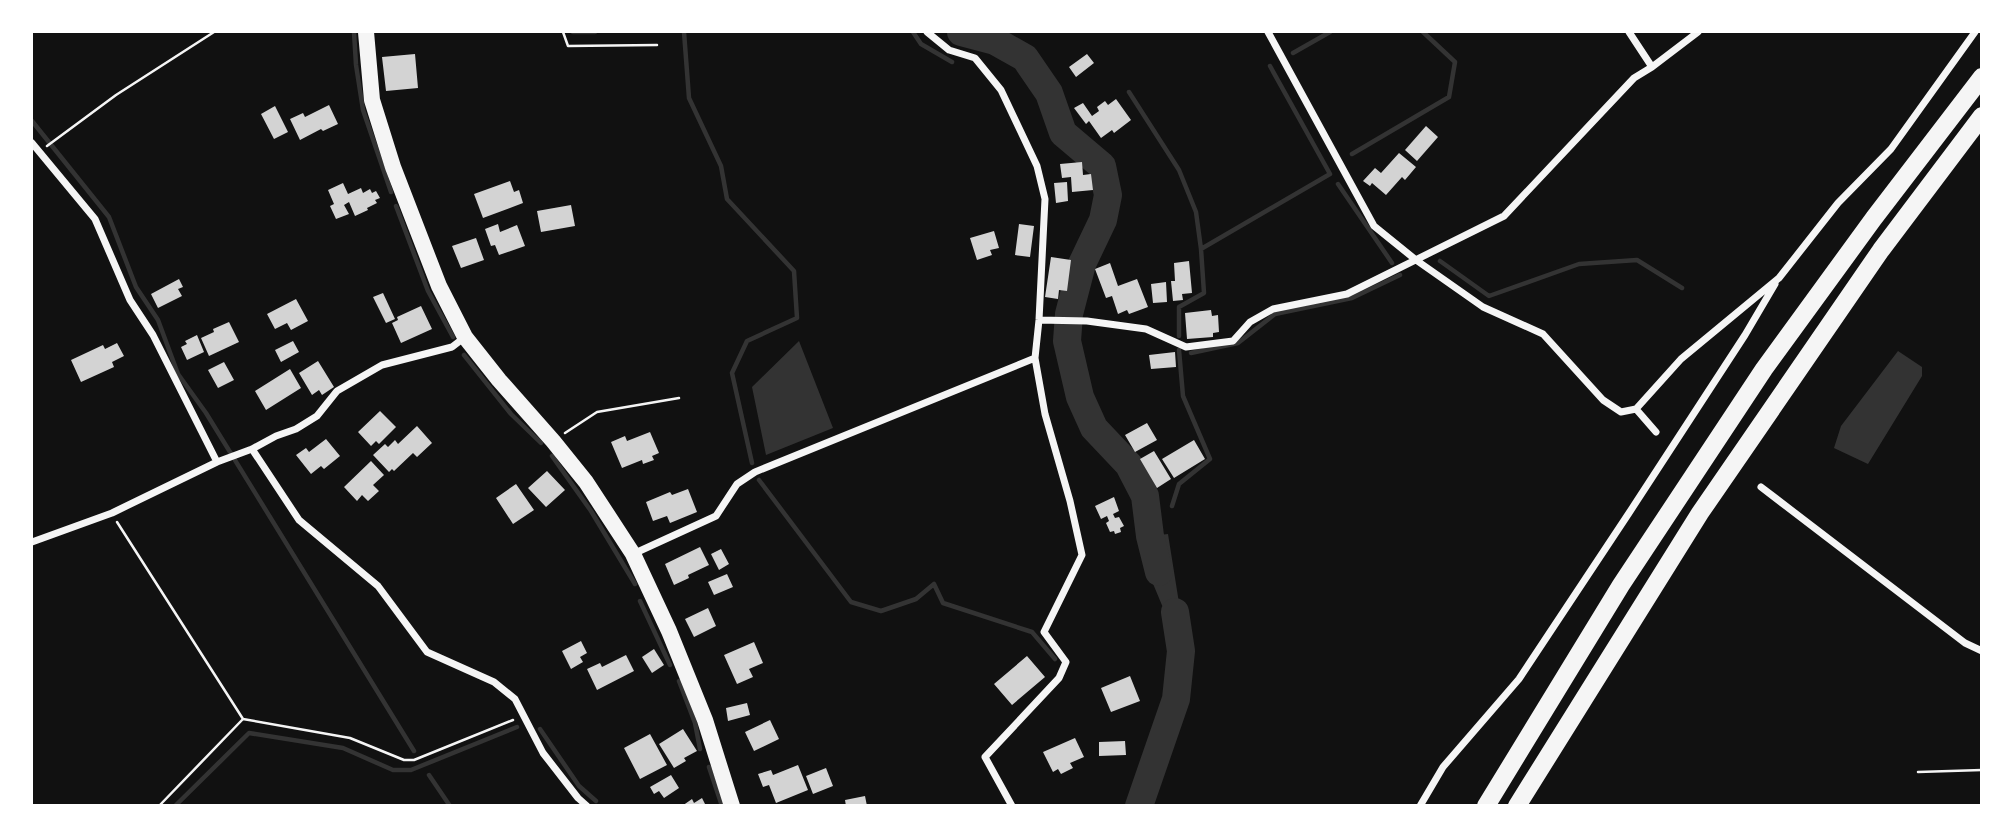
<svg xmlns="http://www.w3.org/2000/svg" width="2013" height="837" viewBox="0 0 2013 837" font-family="Poppins,sans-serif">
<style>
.water{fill:#333}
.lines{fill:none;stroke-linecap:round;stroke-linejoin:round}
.stream{stroke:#333;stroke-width:4.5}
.river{stroke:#333;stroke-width:28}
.building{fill:#d3d3d3}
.path{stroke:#f5f5f5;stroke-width:2.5}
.minor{stroke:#f5f5f5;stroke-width:7}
.primary{stroke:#f5f5f5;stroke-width:16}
.motorway{stroke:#f5f5f5;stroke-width:18}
</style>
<rect width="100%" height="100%" fill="#111"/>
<path class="water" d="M799,341l34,87 -67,27 -14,-68z
M1898,351l24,16v9l-54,88 -34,-16 7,-22z
M1168,534l15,94 -2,23 -37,-89v-25z"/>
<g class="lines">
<path class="stream" d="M354,32l2,33 7,45 28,82
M573,32h22
M684,32l5,66 32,68 6,33 67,72 3,47 -50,23 -15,32 20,90
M913,32l8,12 31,18
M1293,53l37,-21
M1129,92l50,78 17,42 5,37
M32,121l77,96 27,70 22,33 20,54 28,39 208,338
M1352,154l97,-57 6,-35 -32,-30
M1338,184l54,79
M396,206l32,85 25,46
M1440,261l49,35 90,-32 58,-4 45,28
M1179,336v-29l25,-14 -3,-44 129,-75 -60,-108
M1191,353l47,-10 37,-29 77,-16 48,-23
M464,355l47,59 30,29
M552,456l39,55 44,73
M759,480l92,122 30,9 35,-12 18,-15 9,19 89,29 23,27
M1172,506l7,-22 31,-25 -27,-63 -4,-46
M640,601l30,64
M679,681l16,42 5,26
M540,729l39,57 17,15
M709,767l13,39
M429,775l21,31
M175,806l74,-73 94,15 50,22h18l106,-43"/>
<path class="river" d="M961,32l34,9 30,17 24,35 14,40 39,33 6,29 -5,25 -21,44 -13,50 -2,27 13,56 14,31 35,37 16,31 5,40 9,36
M1139,806l37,-107 5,-48 -6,-39"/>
</g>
<path class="building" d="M415,54l3,34 -32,3 -4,-34z
M1087,54l7,9 -18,14 -7,-10z
M1116,99l15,21 -17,13 -2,-3 -11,8 -12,-17 -3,3 -12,-16 9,-5 9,13 7,-5 -2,-4 8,-6 3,4z
M329,105l9,19 -15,7 -2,-2 -21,11 -10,-21 13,-6 2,4z
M275,106l13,26 -14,7 -13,-25z
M1426,126l12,11 -21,24 -12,-11z
M1399,153l17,14 -11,13 -3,-3 -16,18 -14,-12 -2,3 -7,-5 12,-13 6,5z
M1082,162l1,13 8,-1 2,16 -21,2 -1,-15 -9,1 -2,-14z
M510,181l4,11 5,-2 4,13 -40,15 -9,-24z
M1067,182l1,19 -12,2 -2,-20z
M343,183l5,11 13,-6 2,5 7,-4 2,4 4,-2 4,7 -5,2 2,3 -10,5 1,2 -13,6 -6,-14 -5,3 5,9 -13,5 -6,-13 4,-2 -6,-14z
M571,205l4,21 -34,6 -4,-21z
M498,224l2,8 17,-7 8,21 -26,9 -4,-10 -4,1 -6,-17z
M1019,224l15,2 -4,31 -15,-2z
M994,231l5,17 -9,2 2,5 -15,5 -7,-22z
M476,238l8,22 -23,8 -9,-22z
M1051,257l20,3 -4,31 -8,-1 -1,9 -13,-2z
M1189,261l3,32 -10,1 1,6 -10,1 -2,-20h4l-1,-18z
M1110,263l8,23 19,-7 11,28 -19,7 -2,-4 -9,4 -6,-18 -6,2 -11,-29z
M179,279l4,8 -5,2 4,7 -24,12 -7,-14z
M1166,282l1,20 -14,1 -2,-19z
M383,293l12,26 -9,4 -13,-26z
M296,299l12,22 -17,9 -4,-7 -12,6 -8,-15z
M421,306l11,23 -31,14 -9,-20 6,-3 -1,-3z
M1211,310l1,6 6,-1 1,17 -6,1v4l-26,2 -2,-26z
M229,322l10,20 -30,14 -8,-18 13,-6 -1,-3z
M197,335l7,17 -17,8 -6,-13 6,-3 -2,-3z
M293,341l6,11 -18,10 -6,-12z
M117,343l7,13 -12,6 2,5 -33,15 -10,-22 32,-15 2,4z
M1175,352l1,15 -25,2 -2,-14z
M318,361l16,26 -12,8 -3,-5 -7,5 -13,-22z
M224,362l10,18 -16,8 -10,-18z
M290,369l11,19 -35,22 -11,-19z
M380,411l16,16 -17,17 -3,-3 -5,5 -13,-14z
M1147,423l10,17 -22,12 -10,-17z
M417,426l15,17 -15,14 -4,-4 -19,18 -2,-2 -3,3 -16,-17 12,-11 3,3 7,-7 3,4z
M650,432l9,21 -7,3 2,4 -11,4 -1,-4 -20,8 -11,-26 14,-6 2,5z
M326,439l14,17 -16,13 -3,-3 -10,8 -15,-19 10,-7 3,4z
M1194,440l11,19 -31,19 -12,-19z
M1154,451l17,28 -14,9 -17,-29z
M371,461l13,14 -11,10 6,6 -11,10 -6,-6 -5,6 -13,-14z
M547,471l18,19 -19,17 -18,-19z
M516,484l18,26 -21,14 -17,-26z
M688,489l9,23 -27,11 -3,-7 -14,5 -7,-19 24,-10 2,3z
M1114,497l5,14 -6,3 2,4 4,-1 5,9 -4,2 1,4 -6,2 -1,-3 -4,1 -4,-9 3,-2 -2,-5 -6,3 -6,-13z
M700,547l9,18 -21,10 1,3 -15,7 -9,-21z
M721,549l8,15 -10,6 -8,-16z
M727,574l6,13 -19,8 -6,-13z
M708,608l8,18 -22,11 -9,-18z
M581,641l6,12 -7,4 3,5 -12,7 -9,-18z
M754,642l9,21 -14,6 4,8 -16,7 -13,-29z
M654,649l10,16 -12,8 -10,-16z
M626,655l8,16 -37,19 -10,-21 13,-6 2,4z
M1027,656l18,21 -33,28 -18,-21z
M1130,676l10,25 -29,11 -10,-24z
M747,703l3,12 -22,6 -2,-13z
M770,720l9,19 -25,12 -9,-19z
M683,729l14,22 -13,7 2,3 -12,7 -15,-24z
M650,734l17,31 -27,14 -16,-31z
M1075,738l9,19 -14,6 3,5 -12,6 -3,-5 -5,3 -10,-20z
M1125,741l1,14 -27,1v-14z
M798,765l10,25 -32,13 -7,-18 -6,2 -5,-13 13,-4 2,5z
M826,768l7,18 -20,8 -7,-18z
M671,775l8,13 -15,10 -5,-7 -5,3 -4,-7z
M865,796l2,10h-21l-1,-6z
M702,798l4,8h-24l10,-7 2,4z"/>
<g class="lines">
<path class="path" d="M563,32l5,14 89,-1
M47,146l69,-51 98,-63
M565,433l32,-21 82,-14
M117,522l126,197
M1918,772l64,-2
M159,806l84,-87 107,19 54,22h10l99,-40"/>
<path class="minor" d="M927,32l22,18 26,8 26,32 36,76 8,33 -6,121 -4,38 10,56 25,87 12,54 -38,77 22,30 -7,16 -74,79 27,49
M1268,32l106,194 42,34 67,47 60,27 60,66 18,12 15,-3 45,-50 98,-81 59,-75 53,-54 84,-117
M1629,32l23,35
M32,143l63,76 35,81 23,35 64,127
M1039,320l48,1 59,8 40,18 47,-6 17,-19 23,-13 74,-15 157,-78 130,-138 18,-11 46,-35
M1636,409l20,23
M252,449l47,71 79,66 49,66 67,30 21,17 28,54 35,45 9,8
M1761,487l204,156 17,8
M32,542l80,-29 105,-51 35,-13 24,-13 20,-7 21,-13 20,-25 45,-26 70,-18 13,-10
M633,554l83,-38 21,-32 18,-12 280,-114
M1420,806l23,-39 76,-88 110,-166 116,-178 30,-51"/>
<path class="primary" d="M366,32l6,68 21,67 46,119 26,51 34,43 54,61 33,41 47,72 36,77 36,89 27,86"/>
<path class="motorway" d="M1486,806l135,-221 143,-216 110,-151 108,-141
M1517,806l183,-293 181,-263 101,-134"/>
</g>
<rect width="2013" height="837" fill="none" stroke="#ffffff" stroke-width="66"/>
</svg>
